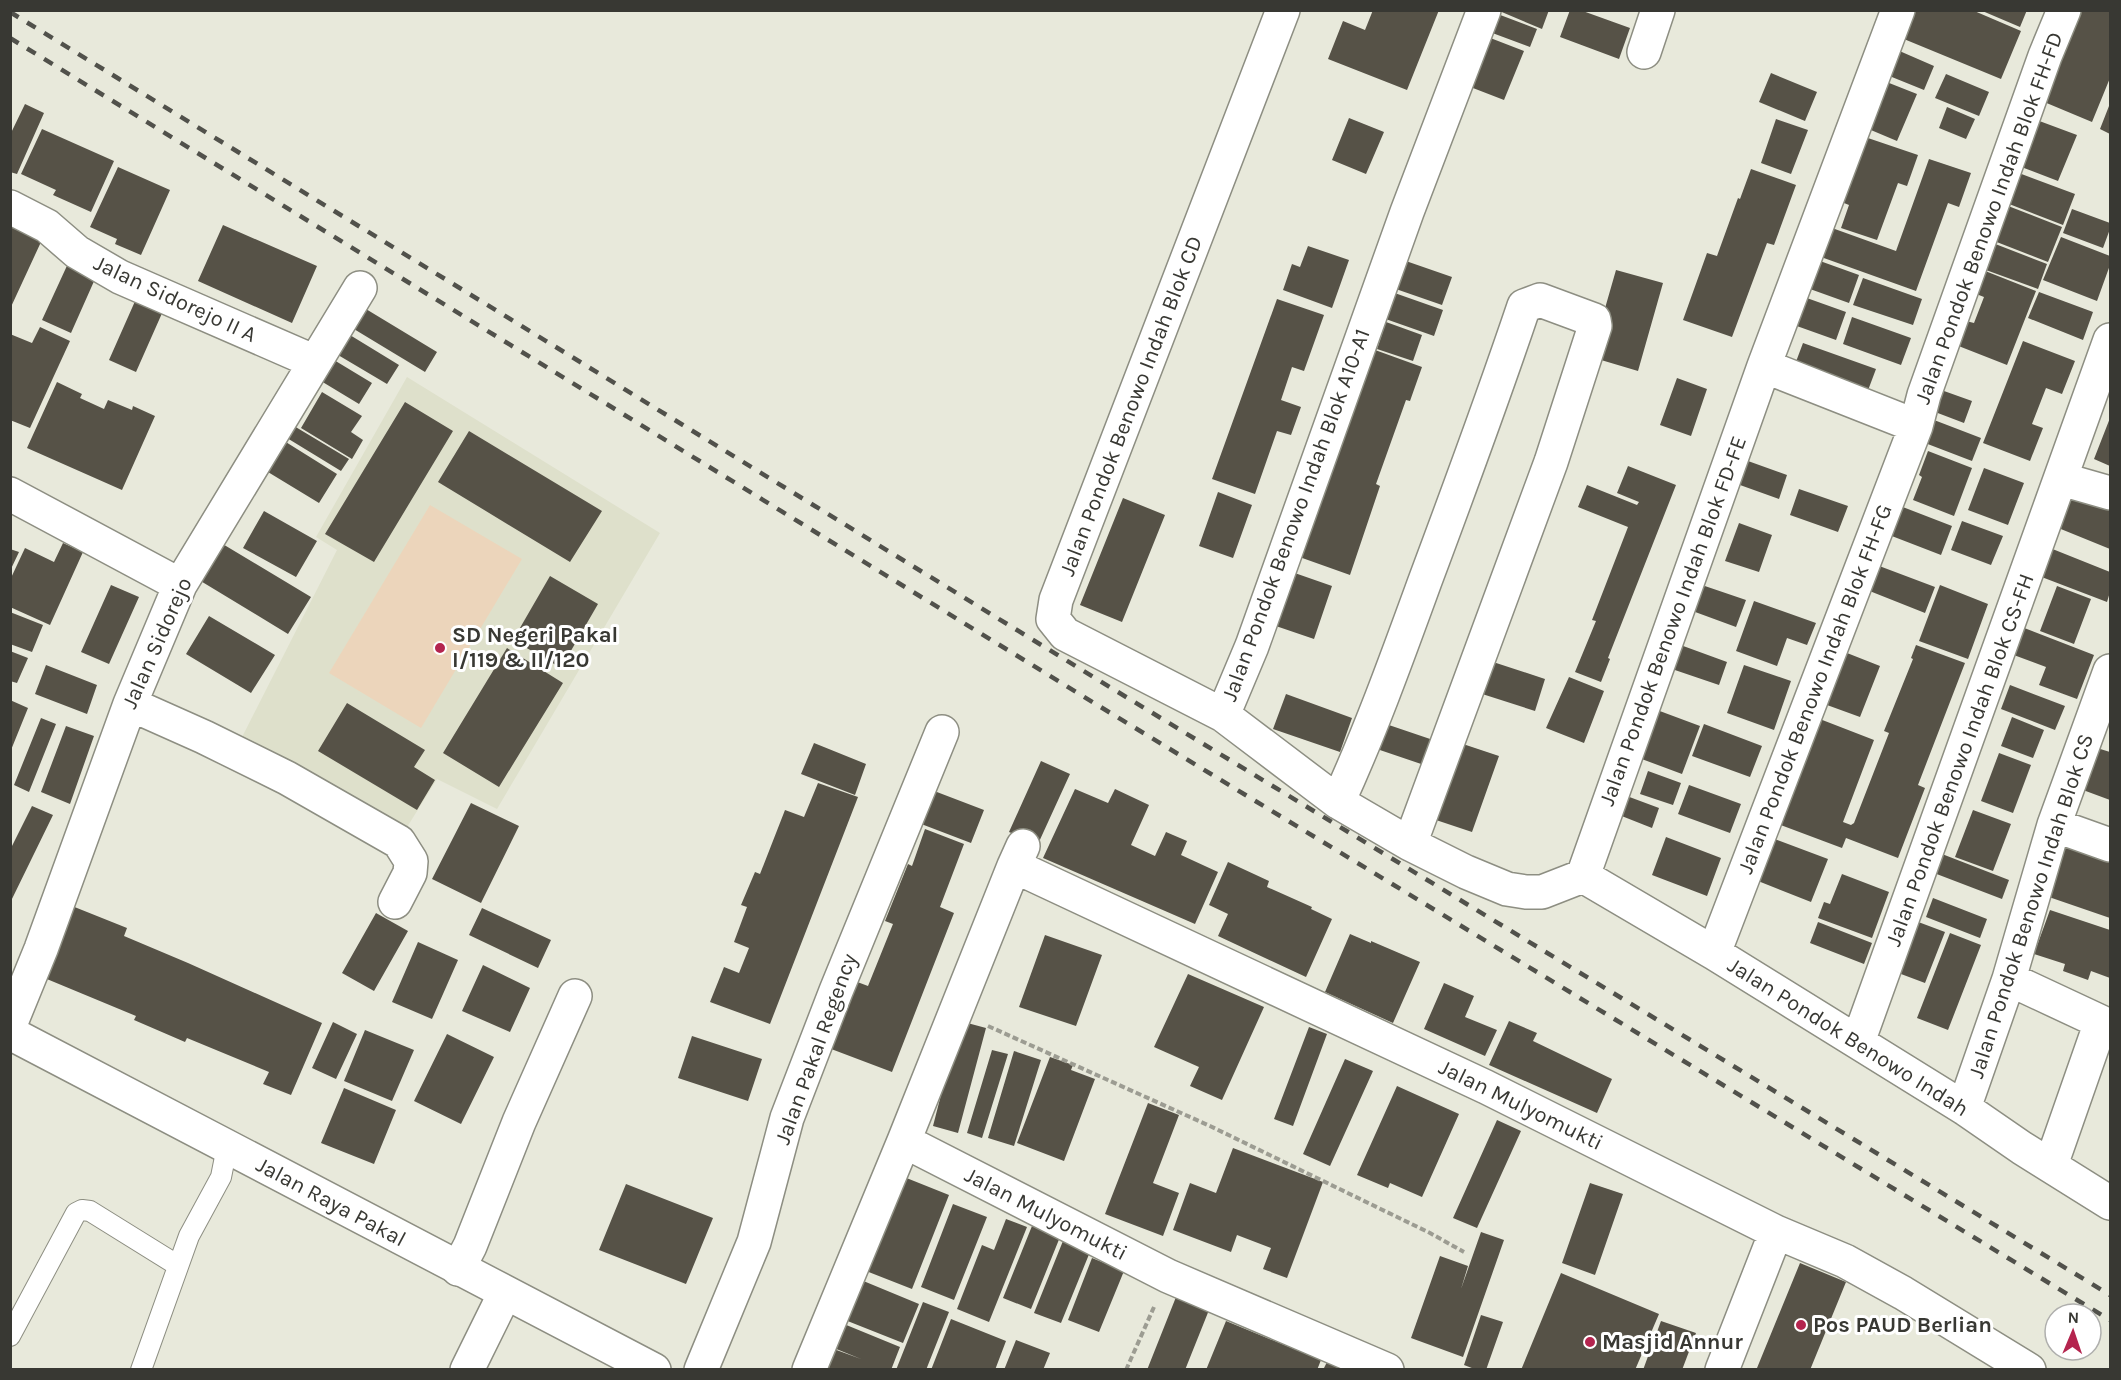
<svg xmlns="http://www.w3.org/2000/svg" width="2121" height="1380" viewBox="0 0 2121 1380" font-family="Karla,sans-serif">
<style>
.built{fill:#dee0cb}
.green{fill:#ecd5bb}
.building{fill:#565247}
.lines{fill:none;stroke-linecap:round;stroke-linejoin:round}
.lane-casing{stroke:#8d8e82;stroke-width:22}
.street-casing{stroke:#8d8e82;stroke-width:36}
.secondary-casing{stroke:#8d8e82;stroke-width:36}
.path{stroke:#9c9c92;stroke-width:4;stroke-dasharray:6 3;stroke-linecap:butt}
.lane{stroke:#fff;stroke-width:20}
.street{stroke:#fff;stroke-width:33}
.secondary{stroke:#fff;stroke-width:33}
.rail{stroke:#51514b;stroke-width:4.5;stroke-dasharray:10 10;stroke-linecap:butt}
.poi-dot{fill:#b4244e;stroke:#fff;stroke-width:2}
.labels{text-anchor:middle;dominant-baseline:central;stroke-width:6;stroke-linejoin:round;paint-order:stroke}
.street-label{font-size:22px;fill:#383833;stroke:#fff}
.poi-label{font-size:22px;font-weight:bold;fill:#383833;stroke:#fff;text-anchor:start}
</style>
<rect width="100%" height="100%" fill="#e8e9db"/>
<path class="built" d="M407,377l253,156 -163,276 -60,-30 -33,53 -166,-87 99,-195 -21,-13z"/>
<path class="green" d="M430,505l92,54 -101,169 -92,-55z"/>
<path class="building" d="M1373,10h66l-32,80 -79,-31 15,-38 22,9z
M1497,10h52l-7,19z
M1570,10h10l50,18 -11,31 -59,-22z
M1910,10h62l49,21 -20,48 -102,-42z
M1980,10h47l-7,17z
M2067,10h43v68l-18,44 -55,-23z
M1495,13l42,16 -7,18 -43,-16z
M1480,34l44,17 -20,49 -44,-17z
M1888,46l46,20 -10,24 -47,-19z
M1771,73l46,19 -12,29 -46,-19z
M1946,74l43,18 -10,24 -44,-18z
M1879,79l38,15 -20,47 -38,-16z
M25,104l19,9 -27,61 -7,-2v-37z
M2109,106l1,1v27l-10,-5z
M1947,107l28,12 -9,20 -27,-11z
M1349,118l35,14 -18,42 -34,-14z
M1776,119l32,11 -17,44 -30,-11z
M2034,119l43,16 -19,46 -42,-16z
M42,129l72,32 -23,51 -38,-17 3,-5 -35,-16z
M1862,136l56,19 -11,31 -9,-3 -21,57 -36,-12 8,-23 -10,-4z
M1929,159l42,14 -12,34 -11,-4 -32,88 -95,-34 11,-29 64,23z
M118,167l52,23 -29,65 -26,-11 2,-5 -27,-12z
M1751,169l45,16 -22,60 -7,-2 -35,94 -49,-17 24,-67 10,3 21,-58 2,1z
M2011,170l64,24 -12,31 -64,-25z
M2003,204l59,23 -14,35 -59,-23z
M2072,209l38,14v6l-7,19 -40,-15z
M10,213l37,16 -37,80z
M223,225l94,41 -25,57 -94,-42z
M2061,237l49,19v9l-13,36 -54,-21z
M1985,240l62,24 -9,25 -63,-23z
M1308,246l41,14 -17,48 -49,-18 9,-26 8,3z
M71,257l28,13 -28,63 -29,-13z
M1403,260l49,17 -10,28 -49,-17z
M1820,261l39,14 -10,28 -39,-14z
M1975,267l61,24 -29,74 -51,-20 10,-24 8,2 10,-26 -18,-7z
M1616,270l47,13 -25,88 -47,-14z
M1863,278l59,21 -9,26 -60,-20z
M1389,291l54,19 -9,26 -54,-19z
M2039,292l54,20 -10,28 -55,-22z
M1804,297l42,15 -10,28 -42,-15z
M136,299l27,12 -27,61 -27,-12z
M1277,299l47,16 -20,56 -12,-4 -11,33 20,7 -10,28 -14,-4 -22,63 -43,-15z
M356,303l81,49 -12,20 -81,-49z
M1852,317l59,21 -10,27 -58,-21z
M1386,322l36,13 -9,26 -36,-12z
M40,327l30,14 -40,87 -20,-8v-86l22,9z
M345,332l54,33 -12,19 -54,-32z
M2023,341l52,20 -13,33 -16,-6 -14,36 11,4 -13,33 -47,-18z
M1803,343l73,26 -9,24 -73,-26z
M1364,346l58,21 -12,34 -4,-1 -30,84 4,2 -30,89 -59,-21z
M329,357l43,26 -13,21 -43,-26z
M1677,378l30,11 -16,47 -31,-11z
M57,382l25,12 -2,4 24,11 4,-9 24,10 1,-4 22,10 -33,74 -95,-42z
M1930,386l42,15 -8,22 -42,-16z
M322,392l40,24 -11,16 12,8 -11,19 -51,-31z
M405,402l48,29 -79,131 -49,-28z
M1921,415l60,23 -9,23 -60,-23z
M2110,418v48l-16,-7z
M294,426l55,33 -8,12 -54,-33z
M469,431l133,80 -32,51 -132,-80z
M281,439l56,35 -18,29 -56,-34z
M1928,451l44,17 -18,48 -41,-16 9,-23 -3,-2z
M1748,461l39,14 -8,24 -39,-14z
M1628,466l48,19 -68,173 2,1 -9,23 -26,-10 21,-51 -4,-1 36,-93 -50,-20 9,-22 50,20 2,-3 -22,-9z
M1984,468l40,15 -16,42 -40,-15z
M2067,488l43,17v44l-59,-24z
M1799,489l49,17 -10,26 -48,-17z
M1218,492l34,13 -19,53 -34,-12z
M1123,498l42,17 -43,107 -42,-17z
M1895,504l57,22 -11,29 -57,-22z
M264,511l53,30 -21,36 -53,-29z
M1962,521l41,15 -12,29 -40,-15z
M1739,523l33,12 -13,37 -34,-11z
M63,543l20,9 -33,73 -40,-18v-27l15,-32 29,14z
M221,543l90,54 -23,37 -89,-54z
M2050,548l60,24v20l-3,10 -68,-26z
M10,549l9,3 -9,19z
M1866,561l69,26 -10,26 -68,-27z
M1289,571l43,15 -18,53 -44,-15z
M550,576l48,28 -37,64 -48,-28z
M1696,583l50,17 -10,27 -49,-18z
M111,585l28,12 -30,67 -28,-12z
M1940,585l48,19 -20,55 -49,-18z
M2057,586l34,13 -17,45 -34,-13z
M1754,601l62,22 -9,22 -20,-7 -10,28 -41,-15z
M10,612l33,13 -11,27 -22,-8z
M209,616l66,39 -24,38 -65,-39z
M2014,624l80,31 -17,44 -38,-14 7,-18 -43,-16z
M1675,643l52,19 -8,23 -53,-18z
M1916,645l49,18 -47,122 7,3 -27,70 -52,-20 -4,10 -69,-26 39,-106 62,24 -31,82 8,3 3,-2 35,-90 -5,-2 29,-72 -2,-1z
M507,648l56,35 -64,104 -56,-34z
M10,651l18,7 -11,25 -7,-2z
M1847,653l33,13 -20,51 -33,-12z
M1487,660l58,19 -10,32 -59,-19z
M46,665l51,20 -10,29 -52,-20z
M1744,665l47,16 -17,49 -47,-17z
M1569,677l35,14 -20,52 -38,-15z
M2010,685l55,21 -10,24 -54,-21z
M1286,694l66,24 -12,34 -67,-23z
M10,700l18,8 -17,42h-1z
M347,703l78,47 -11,17 21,13 -18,30 -99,-59z
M1657,710l43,16 -18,48 -43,-16z
M2012,717l32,13 -11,28 -32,-12z
M41,718l15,6 -27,68 -15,-7z
M1380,722l59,20 -9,25 -59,-20z
M1704,724l58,22 -12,31 -58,-21z
M66,726l28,10 -24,68 -29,-12z
M1457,742l42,14 -27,76 -42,-14z
M814,743l52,21 -11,31 -54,-21z
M2097,748l13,4v48l-27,-10z
M1999,753l32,12 -18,48 -32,-12z
M1041,761l29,13 -32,70 -29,-12z
M1648,771l33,12 -8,22 -33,-11z
M818,783l40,14 -88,227 -60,-22 14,-35 15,6 10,-25 -15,-6 13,-35 -6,-2 14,-33 5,2 25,-64 19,7z
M1689,785l52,19 -11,29 -52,-19z
M929,789l55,21 -13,33 -55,-21z
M1075,789l33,14 7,-14 34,16 -18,40 24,11 11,-24 21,9 -6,14 37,17 -23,52 -152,-66z
M1616,792l43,16 -7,20 -43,-17z
M471,803l48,23 -38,77 -49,-24z
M32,806l21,9 -43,88v-53z
M1973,810l38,14 -18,47 -38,-14z
M925,829l39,15 -24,63 14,6 -62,159 -74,-28 26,-67 24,9 25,-62 -8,-3 23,-57 4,2z
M2066,836l44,14v68l-64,-22z
M1666,837l55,21 -14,38 -55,-21z
M1769,837l59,22 -17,43 -58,-23z
M1942,854l67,26 -7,19 -68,-26z
M1228,862l41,19 -2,6 45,20 -1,2 21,10 -26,58 -88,-41 10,-22 -19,-9z
M1842,874l47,18 -17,46 -54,-20 6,-16 6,2z
M1933,898l54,21 -7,19 -54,-21z
M72,906l55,22 -3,8 64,27 134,60 -31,72 -28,-11 6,-12 -82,-34 -2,4 -51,-22 2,-4 -94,-39z
M482,908l69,32 -13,28 -69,-33z
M2050,910l60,20v48l-19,-7 -3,9 -25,-9 2,-7 -31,-10z
M376,913l32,18 -34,60 -32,-18z
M1913,920l32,12 -20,51 -32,-12z
M1818,922l54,21 -8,21 -54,-21z
M1950,933l31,12 -33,85 -31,-12z
M1350,934l21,9v-2l49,21 -27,61 -68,-31z
M1045,935l57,20 -26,71 -57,-19z
M418,942l40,18 -26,59 -40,-17z
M483,965l47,23 -20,44 -48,-21z
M1188,974l76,33 -42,93 -32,-14 9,-19 -45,-20z
M1444,983l30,13 -9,21 32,13 -12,26 -61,-27z
M960,1021l26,7 -28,105 -25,-7z
M1509,1021l28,12 -4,8 79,38 -15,34 -108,-48z
M333,1022l24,12 -21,45 -24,-11z
M1309,1027l18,7 -34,92 -19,-7z
M365,1030l49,20 -22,51 -48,-20z
M447,1034l47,23 -33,67 -47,-23z
M692,1036l70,23 -14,42 -70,-23z
M992,1050l16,4 -26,84 -15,-5z
M1014,1051l27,9 -27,86 -26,-8z
M1050,1057l23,8 -2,5 24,9 -31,82 -47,-18z
M1345,1059l28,12 -43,95 -27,-12z
M1397,1086l62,28 -37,83 -32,-14 -2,5 -31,-13z
M344,1088l52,22 -22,54 -53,-21z
M1148,1103l31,12 -26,68 26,10 -16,43 -58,-22z
M1497,1120l24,11 -44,97 -24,-10z
M1233,1148l90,34 -36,96 -24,-9 8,-21 -34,-13 -6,17 -58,-22 17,-47 26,10z
M899,1175l50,20 -37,94 -51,-20z
M1590,1183l33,11 -28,81 -33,-12z
M626,1184l87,34 -27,66 -87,-34z
M953,1204l34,13 -33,83 -33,-13z
M1006,1219l21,8 -38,95 -32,-13 25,-64 12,5z
M1032,1226l28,11 -29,72 -28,-11z
M1481,1232l23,8 -41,117 -52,-19 29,-82 28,10 -7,23z
M1065,1236l27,11 -31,76 -27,-10z
M1092,1258l32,13 -25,61 -31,-12z
M1800,1263l46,19 -36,88h-50l-3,-2z
M1561,1273l98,41 -24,56h-114z
M861,1280l58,24 -16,39 -58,-23z
M1178,1292l33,13 -26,65h-38z
M923,1302l26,10 -23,58h-30z
M1481,1315l22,7 -17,48h-9l-13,-5z
M951,1319l55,22 -11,29h-64z
M1226,1321l95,39 -4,10h-111z
M1661,1321l35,12 -14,37h-39z
M839,1322l61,25 -9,23h-69l9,-22 30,11 -32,-13z
M1016,1340l34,13 -7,17h-39z
M1327,1362l17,8h-21z"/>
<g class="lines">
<g class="lane-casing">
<path id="lane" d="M10,1336l66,-123 6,-3 8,1 87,54
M141,1370l48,-134 32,-59 6,-30"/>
</g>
<g class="street-casing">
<path id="street" d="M1644,52l14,-42
M10,207l37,19 30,26 43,25 195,85
M1764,366l152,60
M2061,479l49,14
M10,494l170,91
M130,704l74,33 83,41 112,64 12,19 -1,12 -15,29
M1223,715l-158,-81 -12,-15 3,-19 227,-590
M1338,802l-115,-87 29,-69 155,-434 77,-202
M2054,825l56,20
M1410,844l141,-382 44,-136 -1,-6 -54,-20 -16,6c-31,92 -65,184 -99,275 -27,74 -54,149 -87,221l72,42 56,28 41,17 19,3h16l41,-16
M1014,866l472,221 290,145 69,29 58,32 126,77
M1583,876l181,-510 134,-356
M1583,876l131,77 250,155 58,40 88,55
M1714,953l202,-527 8,-31 121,-339 19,-46
M2009,979l92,43 -50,143
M10,1025l31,-76 89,-245 50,-119 180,-297
M1858,1042l252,-702
M1964,1108l45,-129 45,-154 56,-154
M904,1141l264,135 219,94
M458,1269l12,-23 49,-124 56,-126
M467,1370l38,-77
M701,1370l53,-128 33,-124 49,-127 106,-259
M809,1370l95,-229 110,-275 9,-20
M1722,1370l54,-138"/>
</g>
<g class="secondary-casing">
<path id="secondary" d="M10,1033l644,337"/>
</g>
<path class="path" d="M988,1026l222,100 220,107 34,19
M1126,1370l28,-63"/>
<use href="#lane" class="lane"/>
<use href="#street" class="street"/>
<use href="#secondary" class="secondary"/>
<path class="rail" d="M10,12l1103,677 997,606
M10,38l1089,668 1011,614"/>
</g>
<g class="poi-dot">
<circle cx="440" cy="648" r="6"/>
<circle cx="1801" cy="1325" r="6"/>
<circle cx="1590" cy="1342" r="6"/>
</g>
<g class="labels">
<g class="street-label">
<text transform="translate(1989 218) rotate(-70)">Jalan Pondok Benowo Indah Blok FH-FD</text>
<text transform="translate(175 299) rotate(25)">Jalan Sidorejo II A</text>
<text transform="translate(1131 406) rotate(-69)">Jalan Pondok Benowo Indah Blok CD</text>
<text transform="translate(1296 515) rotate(-70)">Jalan Pondok Benowo Indah Blok A10-A1</text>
<text transform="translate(1673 621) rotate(-70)">Jalan Pondok Benowo Indah Blok FD-FE</text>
<text transform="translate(157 643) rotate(-66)">Jalan Sidorejo</text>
<text transform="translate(1815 689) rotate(-69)">Jalan Pondok Benowo Indah Blok FH-FG</text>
<text transform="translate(1960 760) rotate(-70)">Jalan Pondok Benowo Indah Blok CS-FH</text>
<text transform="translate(2031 906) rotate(-72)">Jalan Pondok Benowo Indah Blok CS</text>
<text transform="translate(1848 1037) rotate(32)">Jalan Pondok Benowo Indah</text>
<text transform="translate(816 1049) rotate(-70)">Jalan Pakal Regency</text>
<text transform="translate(1521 1105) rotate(26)">Jalan Mulyomukti</text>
<text transform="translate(331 1202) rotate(28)">Jalan Raya Pakal</text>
<text transform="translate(1046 1214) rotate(27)">Jalan Mulyomukti</text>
</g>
<g class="poi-label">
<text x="452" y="635">SD Negeri Pakal<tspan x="452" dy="25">I/119 &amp; II/120</tspan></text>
<text x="1813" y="1325">Pos PAUD Berlian</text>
<text x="1602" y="1342">Masjid Annur</text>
</g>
</g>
<rect width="2121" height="1380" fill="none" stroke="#383833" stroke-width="24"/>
<g transform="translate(2073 1332) rotate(2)"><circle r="28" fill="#ffffff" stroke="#afafad" stroke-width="1.5"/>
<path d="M0-4.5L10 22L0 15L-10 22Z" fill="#b4244e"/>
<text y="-9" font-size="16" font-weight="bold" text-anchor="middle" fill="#383833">N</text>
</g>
</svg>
